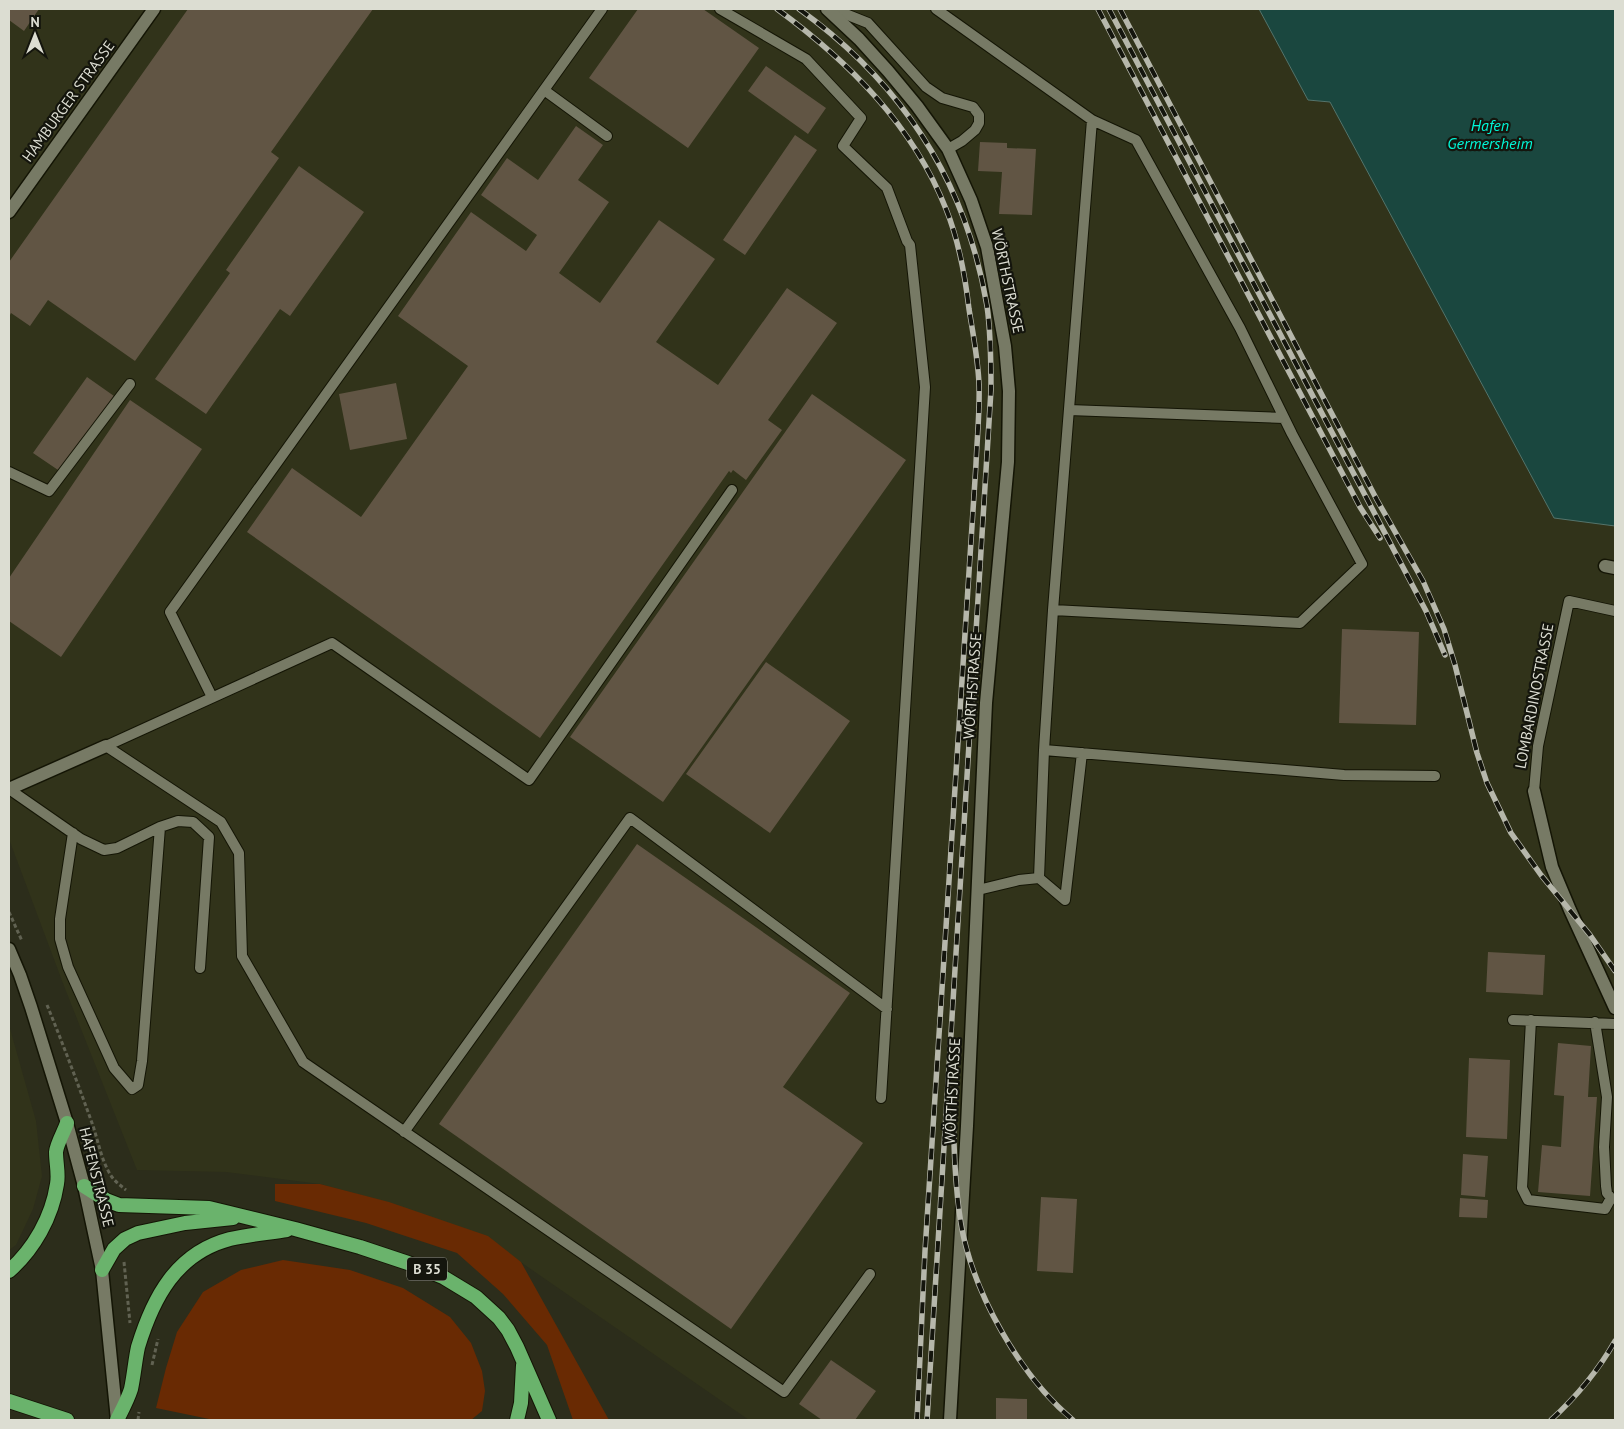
<svg xmlns="http://www.w3.org/2000/svg" width="1624" height="1429" viewBox="0 0 1624 1429" font-family="'PT Sans',sans-serif">
<style>
.built{fill:#31331a}
.green{fill:#692a03}
.water{fill:#1a473f;stroke:#54746b}
.building{fill:#615544}
.lines{fill:none;stroke-linecap:round;stroke-linejoin:round}
.service-casing{stroke:#141505;stroke-width:12}
.minor-casing{stroke:#141505;stroke-width:15}
.tertiary-casing{stroke:#141505;stroke-width:15}
.trunk-casing{stroke:#141505;stroke-width:16}
.path{stroke:#616252;stroke-width:3;stroke-dasharray:4 2.5;stroke-linecap:butt}
.service{stroke:#777a65;stroke-width:10}
.minor{stroke:#777a65;stroke-width:12}
.tertiary{stroke:#777a65;stroke-width:12}
.trunk{stroke:#6ab36c;stroke-width:14}
.rail-casing{stroke:#b6b7ab;stroke-width:5.5}
.rail{stroke:#14150d;stroke-width:4;stroke-dasharray:11;stroke-linecap:butt}
.labels{text-anchor:middle;dominant-baseline:central;stroke-width:4.5;stroke-linejoin:round;paint-order:stroke}
.shield{fill:#14150d;stroke:#a0a197;stroke-width:1}
.shield-label{font-size:14px;font-weight:bold;fill:#dcddd2}
.street-label{font-size:15px;fill:#dcddd2;stroke:#14150d}
.water-label{font-size:16px;font-style:italic;fill:#00f7d8;stroke:#14150d}
</style>
<rect width="100%" height="100%" fill="#2c2d1b"/>
<path class="built" d="M9,9h1250l49,91 22,2 224,416 61,8v894h-866l-253,-175 -102,-41 -74,-20 -94,-12 -89,-2 -73,-184 -55,-147z
M9,1025l27,96 6,55 -9,33 -17,36 -7,5z"/>
<path class="green" d="M275,1184h45l69,18 99,34 33,26 88,158h-36l-26,-75 -44,-51 -46,-41 -91,-30 -91,-22z
M283,1260l67,10 53,18 47,29 21,26 11,28 3,20 -3,20 -11,9h-257l-58,-12 10,-40 11,-36 26,-40 38,-22z"/>
<path class="water" d="M1259,9h356v517l-61,-8 -224,-416 -22,-2z"/>
<path class="building" d="M9,9h30l-15,22 -15,-11z
M188,9h185l-102,143 8,6 -144,203 -87,-61 -18,26 -19,-13 -2,4v-55z
M638,9h65l56,39 -71,100 -99,-70z
M766,66l60,42 -18,26 -60,-43z
M576,126l27,19 -25,35 31,22 -50,71 41,30 59,-83 56,39 -59,83 62,43 69,-97 50,35 -69,97 14,10 -36,50 -13,-10 -2,3 -2,-2 -189,267 -293,-206 45,-64 69,49 107,-151 -70,-50 73,-104 55,39 11,-16 -56,-40 26,-37 31,22z
M795,135l22,15 -72,105 -22,-15z
M980,142l27,1v5l29,1 -4,66 -33,-1 3,-42 -24,-1z
M299,166l65,46 -74,104 -10,-7 -74,105 -51,-35 75,-106 -4,-3z
M87,377l27,19 -53,76 -28,-19z
M396,383l11,56 -57,11 -11,-56z
M812,394l94,66 -243,342 -93,-65z
M130,400l72,49 -141,208 -52,-36v-43z
M1342,629l77,3 -3,93 -77,-2z
M766,662l84,59 -80,112 -84,-59z
M637,844l213,149 -67,94 80,56 -132,186 -292,-205z
M1488,952l57,3 -2,40 -57,-3z
M1558,1043l33,3 -3,51h9l-7,99 -52,-4 4,-47 19,2 3,-51 -10,-1z
M1469,1058l41,2 -3,79 -41,-2z
M1463,1154l25,2 -3,41 -24,-2z
M1041,1197l36,2 -4,74 -36,-2z
M1460,1198l28,2 -1,18 -28,-1z
M831,1360l45,31 -21,29h-33l-23,-16z
M996,1398l31,1v21h-31z"/>
<g class="lines">
<g class="service-casing">
<path id="service" d="M720,9l86,50 55,59 -18,28 44,42 20,53 3,4 15,142 -44,711
M833,9l35,14 58,64 16,11 31,9 6,8v8l-4,7 -13,11 -14,8
M936,9l156,111 44,20 104,188 52,106 70,130 -62,59 -247,-13 39,-490
M544,90l63,46
M1069,410l215,8
M9,472l40,19 81,-107
M212,697l-42,-85 432,-603
M106,746l115,76 18,31 3,103 61,106 481,330 86,-118
M106,746l226,-103 197,137 203,-290
M1044,750l300,25 91,1
M9,789l72,50 23,11 13,-2 43,-21 18,-6 15,1 16,15 -9,131
M1534,791l4,-45 31,-145 46,10
M73,833l-13,86v20l8,28 46,101 18,21 6,-4 4,-24 18,-234
M1039,878l26,22
M978,890l41,-10 20,-2 5,-128 9,-140
M1065,900l17,-147
M1513,1020l102,4
M1531,1020l-9,168 6,12 77,9 6,-11
M1595,1022l12,75 -3,50 2,39 1,7 4,5 4,1
M404,1132l226,-314 257,191"/>
</g>
<g class="minor-casing">
<path id="minor" d="M827,9l32,30 29,32 29,35 31,43 23,51 16,47 18,99 4,45 -1,71 -22,241 -19,423 -17,294
M9,212l145,-203
M1605,566l10,2
M9,789l97,-43
M1534,791l18,76 18,43 45,98"/>
</g>
<g class="tertiary-casing">
<path id="tertiary" d="M9,949l11,26 11,32 36,116 17,63 18,84 15,150"/>
</g>
<g class="trunk-casing">
<path id="trunk" d="M84,1186l22,14 13,5 90,3 86,21 65,18 48,16 35,14 33,20 23,21 9,12 9,17 32,73
M102,1270l12,-21 11,-10 13,-6 47,-10 48,-5
M9,1271c25,-22 43,-54 48,-87 2,-10 -1,-21 -1,-32 1,-9 8,-20 11,-29
M9,1401l58,19
M117,1420c5,-10 11,-21 14,-31 3,-14 4,-28 7,-42 15,-49 38,-94 92,-108 18,-4 38,-6 57,-9
M517,1420l4,-17 2,-38"/>
</g>
<path class="path" d="M9,912l13,29
M47,1005c16,39 31,79 45,118 6,17 9,36 18,51 4,7 10,11 16,16
M124,1262l6,61
M152,1365l6,-26
M138,1420l1,-8"/>
<use href="#service" class="service"/>
<use href="#minor" class="minor"/>
<use href="#tertiary" class="tertiary"/>
<use href="#trunk" class="trunk"/>
<g class="rail-casing">
<path id="rail" d="M777,9c71,52 136,116 169,200 13,32 19,66 23,100 4,25 9,50 10,75 1,27 -2,54 -3,80l-51,787 -8,169
M799,9c103,74 167,172 188,297 4,28 4,56 4,84l-64,1030
M1098,9l262,498 20,31
M1109,9l317,602 19,44
M1120,9l257,491 46,81 21,48 11,36 22,88 10,30 24,50 30,42 49,60 25,36
M953,1110c1,38 2,77 8,114 12,69 59,152 112,196
M1551,1420c25,-23 47,-49 64,-79"/>
</g>
<use href="#rail" class="rail"/>
</g>
<g class="labels">
<rect class="shield" x="407" y="1257.5" width="40" height="23" rx="4"/>
<g class="shield-label">
<text x="427" y="1269">B 35</text>
</g>
<g class="street-label">
<text transform="translate(68 101) rotate(-54)">HAMBURGER STRASSE</text>
<text transform="translate(1008 281) rotate(78)">WÖRTHSTRASSE</text>
<text transform="translate(972 686) rotate(-86)">WÖRTHSTRASSE</text>
<text transform="translate(1534 696) rotate(-79)">LOMBARDINOSTRASSE</text>
<text transform="translate(952 1091) rotate(-87)">WÖRTHSTRASSE</text>
<text transform="translate(97 1177) rotate(76)">HAFENSTRASSE</text>
</g>
<g class="water-label">
<text x="1490" y="125">Hafen<tspan x="1490" dy="18">Germersheim</tspan></text>
</g>
</g>
<rect width="1624" height="1429" fill="none" stroke="#dcddd2" stroke-width="20"/>
<g transform="translate(35 35)" stroke="#14150d" stroke-width="4" paint-order="stroke">
<path d="M0-4L9 19L0 12L-9 19Z" fill="#dcddd2"/>
<text y="-8" font-size="14" font-weight="bold" text-anchor="middle" fill="#dcddd2">N</text>
</g>
</svg>
